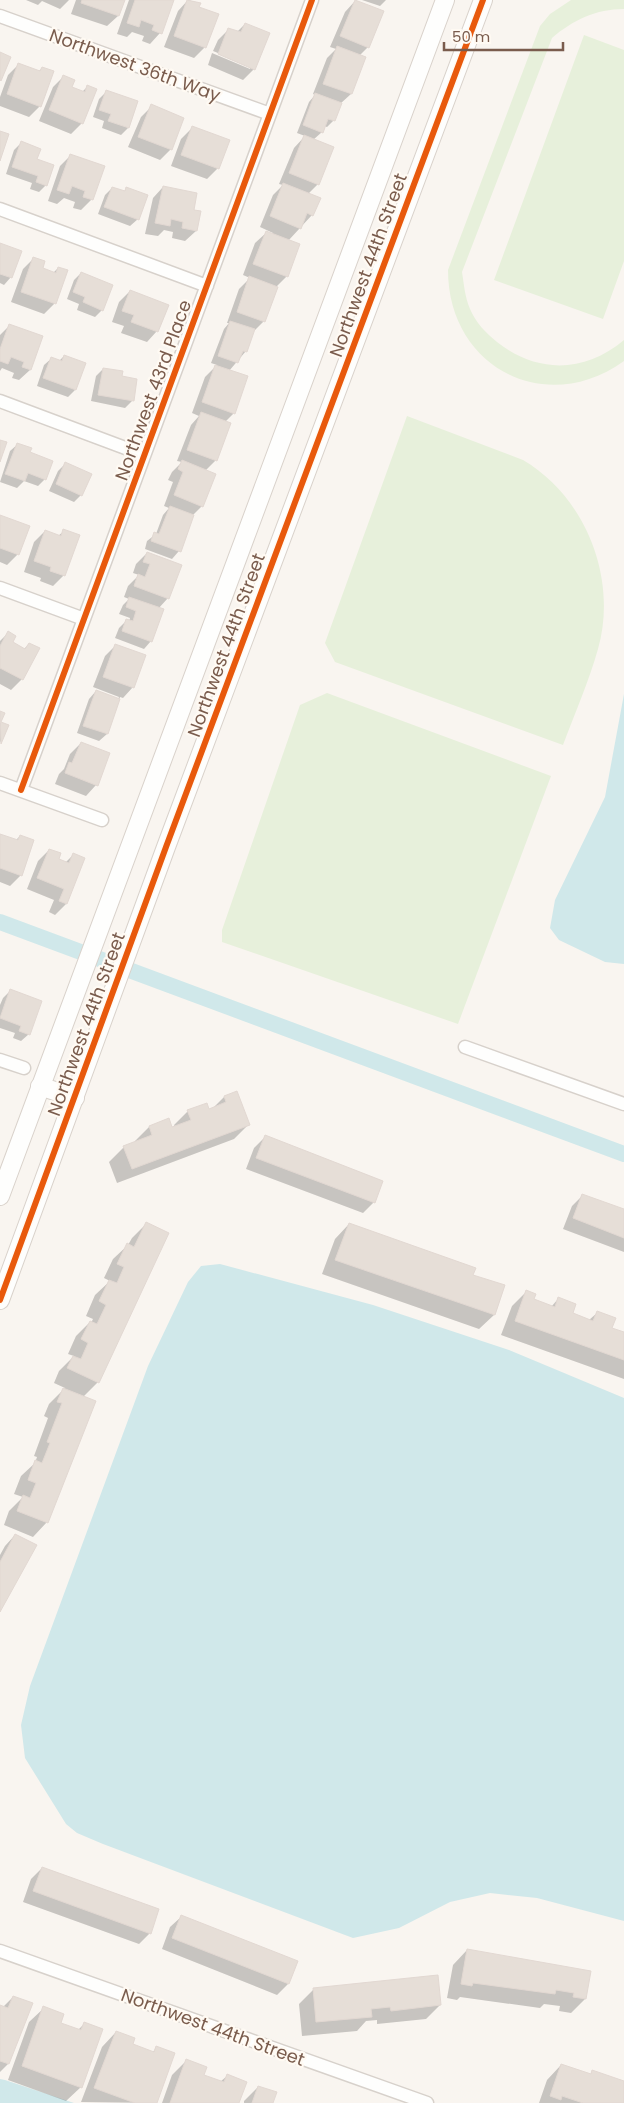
<svg xmlns="http://www.w3.org/2000/svg" width="624" height="2103" viewBox="0 0 624 2103" font-family="Poppins,sans-serif">
<style>
.green{fill:#e7f0db}
.water{fill:#d0e8ea}
.shadow{fill:#0003}
.lines{fill:none;stroke-linecap:round;stroke-linejoin:round}
.canal{stroke:#d0e8ea;stroke-width:16}
.building{fill:#e6ded7;stroke:#e2d8d2}
.street-casing{stroke:#d7d1cb;stroke-width:15}
.secondary-casing{stroke:#d9d2cb;stroke-width:20}
.street{stroke:#fefefd;stroke-width:12}
.secondary{stroke:#fefefd;stroke-width:18}
.cycleway-casing{stroke:#fffaf3;stroke-width:9}
.cycleway{stroke:#e8590c;stroke-width:6}
.labels{text-anchor:middle;dominant-baseline:central;stroke-width:4.5;stroke-linejoin:round;paint-order:stroke}
.street-label{font-size:18px;fill:#7a5c4d;stroke:#fffaf3}
</style>
<rect width="100%" height="100%" fill="#f9f5f0"/>
<path class="green" d="M571,0h53v9c-28,0 -51,11 -72,29l-90,234c2,13 3,25 8,37 6,14 16,24 27,33 40,32 88,31 127,-2v21c-79,57 -176,6 -176,-91l92,-244 10,-12z
M584,35l40,15v211l-21,58 -109,-39z
M407,416l116,44c63,37 95,119 75,189 -9,32 -23,64 -35,96l-228,-83 -10,-19z
M327,693l224,83 -93,248 -236,-82v-12l78,-225z"/>
<path class="water" d="M624,694v270l-19,-2 -46,-22 -9,-12 5,-28 50,-103z
M220,1264l153,41 136,45 115,48v523l-87,-23 -47,-5 -40,9 -51,26 -46,10 -250,-94 -26,-11 -11,-9 -41,-66 -4,-33 9,-39 118,-320 40,-84 13,-16z
M0,2079l5,1 69,23h-74z"/>
<path class="shadow" d="M26,0h43l-9,9 -18,-8 -4,4z
M76,0h48l-6,16 -11,10 -36,-12z
M129,0h40l-9,33 -10,11 -8,-3 2,-5 -12,-4 -5,5 -10,-3z
M188,0l11,3 -2,5 8,39 -11,11 -30,-11 14,-36z
M362,0h24l-6,6z
M355,1l13,46 -9,9 -8,38 -11,10 -6,16 -7,7 -3,-1 -2,6 -9,8 5,44 -10,10 4,21 -24,26 -1,35 -11,11 -12,34 -11,11 -7,19 -17,20 5,42 -9,9 -9,38 -11,11 -3,35 -10,10 -13,35 -7,8 -27,-10 2,-8 9,-7 7,-19 6,-7 -5,-2 9,-24 -5,-2 4,-8 10,-10 -5,-1 14,-36 8,-9 -7,-3 13,-36 12,-12 -6,-2 13,-34 5,-6h-2l12,-34 11,-11 -7,-3 12,-32 11,-10 7,2v-2l-13,-6 13,-32 10,-10 -4,-1 15,-36 11,-12 -8,-3 12,-31 6,-7 -2,-1 14,-36 9,-9 -6,-2 15,-35z
M245,24l9,45 -11,11 -35,-15 4,-12 38,16v-3l-37,-15 5,-11 11,-11 8,3z
M18,65l20,7 4,-4 -2,38 -11,11 -29,-11v-9l8,-22z
M64,76l6,11 12,5 5,-5 -5,36 -11,11 -32,-13 14,-34z
M106,92l31,10 -9,26 -7,7 -19,-7 2,-7 -11,-4 6,-18z
M152,106l19,43 -11,11 -32,-13 13,-30z
M192,128l26,40 -11,11 -36,-13 10,-27z
M21,143l15,17 10,25 -7,7 -9,-3 2,-6 -26,-9 8,-24z
M70,156l22,43 -11,11 -8,-2 2,-6 -11,-4 -7,6 -9,-3 12,-35z
M163,187l29,24 4,20 -11,10 -13,-3 1,-6 -9,-2 -6,6 -13,-2 8,-36z
M112,188l11,4 4,-3 11,30 -8,7 -32,-12 7,-19z
M0,244l11,33 -7,8 -4,-2z
M33,259l8,10 12,4 5,-5 -3,35 -11,11 -33,-12 12,-33z
M81,273l21,37 -7,7 -18,-7 2,-6 -12,-5 7,-19z
M130,291l27,40 -10,11 -26,-9 3,-7 -12,-4 7,-20z
M9,326l32,11 -11,33 -11,10 -7,-2 2,-5 -12,-5 -2,3v-36z
M64,356l11,34 -7,7 -31,-11 7,-21 8,-7 7,3z
M103,369l18,8 11,24 -7,7 -34,-7 5,-25z
M18,444l11,9 16,26 -7,7 -14,-5 -7,7 -17,-6 10,-31z
M65,464l16,31 -7,7 -25,-11 9,-20z
M0,516l18,38 -11,11 -7,-3z
M45,531l13,5 6,-5v44l-11,11 -13,-5 1,-3 -17,-6 10,-30z
M147,553l21,45 -10,11 -7,32 -7,8 -29,-11 4,-10 7,-7 3,1 1,-4 -11,-4 4,-9 6,-6 -5,-2 4,-11 11,-11 -6,-2 3,-9z
M8,633l4,10 12,6 5,-5 -7,35 -11,11 -11,-6v-43z
M116,645l17,42 -10,11 -3,-1 -13,37 -8,7 -22,-8 12,-34 7,-8 22,8 1,-2 -26,-10 12,-31z
M0,723l7,2 -7,18z
M81,743l15,42 -10,11 -31,-12 4,-10 5,-5 6,-15z
M0,835l16,5 4,-4 1,39 -11,11 -10,-4z
M49,850l8,10 8,3 8,-8 11,4 -18,45 -11,11 -6,-3 5,-12 -27,-11 11,-28z
M10,991l19,43 -8,7 -8,-3 2,-5 -15,-5v-23l3,-7z
M224,1097l24,28 -14,14 -117,44 -8,-21 15,-15 12,-4 -1,-2 14,-14 19,-7 4,9 3,-1 -1,-3 14,-14 24,-2z
M265,1137l117,44 -8,21 -11,11 -117,-44 8,-21z
M583,1195l41,16v41l-61,-23 9,-23z
M146,1224l-48,158 -15,15 -36,125 -14,15 -29,-12 5,-14 14,-14 -9,-3 7,-18 14,-13 2,-6 -3,-1 14,-38 -4,-2 5,-12 16,-16 -11,-5 5,-12 15,-15 -6,-2 8,-18 14,-14 1,1 2,-4 -7,-3 9,-21 15,-14 -6,-3 9,-19 15,-14 4,-7z
M349,1224l123,52 31,10 -9,29 -15,14 -157,-55 13,-35z
M526,1292l7,8 18,7 7,-8 13,15 18,6 8,-7 13,16 14,5v45l-123,-44 11,-29z
M15,1535l-15,75v-55l5,-9z
M42,1868l108,65 -11,11 -116,-42 8,-23z
M181,1917l115,45 -8,22 -11,11 -115,-46 8,-22z
M467,1950l123,22 -5,27 -14,14 -12,-2 1,-5 -16,-2 -4,4 -80,-11 -3,3 -10,-2 6,-33z
M313,1990l127,15 -14,14 -49,5v-4l-11,1 -9,10 -55,5 -3,-32z
M13,1997l18,7 -23,60 -8,8v-66l3,1z
M44,2008l15,16 19,6 6,-6 -3,63 -15,14 -58,-21 21,-58z
M116,2032l15,13 21,8 4,-5 -1,55 -74,-1 21,-55z
M186,2061l17,15 17,6 7,-6 10,27h-75l10,-28z
M561,2065l29,10 3,-3 31,10v21h-85l8,-23z
M258,2087l14,16h-28v-2z"/>
<g class="lines">
<path class="canal" d="M0,922l624,232"/>
</g>
<path class="building" d="M82,0h43l-6,16 -38,-13z
M135,0h39l-12,34 -10,-4 2,-5 -13,-5 -2,7 -12,-4z
M187,0l14,3 -2,4 20,7 -13,34 -32,-12z
M355,0l29,11 -15,37 -29,-12z
M245,23l25,10 -15,37 -37,-16 10,-26 13,4z
M337,46l29,11 -14,37 -29,-10z
M0,52l11,5 -10,24 -1,-1z
M18,63l22,8 2,-4 12,4 -13,36 -34,-13z
M63,75l12,5 -3,7 13,5 2,-7 10,4 -14,35 -34,-14z
M106,90l32,11 -9,27 -21,-7 3,-7 -12,-4z
M315,93l27,10 -7,18 -7,-2 -5,14 -20,-8z
M151,104l33,14 -12,32 -34,-13z
M192,126l38,14 -11,29 -38,-14z
M0,131l9,3 -9,27z
M304,135l30,12 -15,38 -30,-12z
M21,141l20,8 -4,10 17,6 -7,21 -11,-4 2,-6 -26,-9z
M70,154l35,12 -12,34 -10,-3 2,-6 -13,-5 -3,8 -12,-4z
M283,183l38,15 -8,18 -6,-3 -6,16 -31,-13z
M163,186l34,7 -3,17 7,1 -4,20 -15,-3 1,-6 -12,-3 -1,7 -15,-3z
M112,187l13,4 1,-4 22,8 -9,25 -35,-13z
M266,231l34,13 -12,33 -35,-13z
M0,243l22,8 -10,27 -12,-4z
M33,257l12,4 -2,7 13,5 2,-6 10,3 -12,34 -35,-12z
M81,272l32,13 -10,26 -20,-9 2,-5 -12,-5z
M249,276l29,11 -13,35 -28,-10z
M130,290l39,15 -11,27 -27,-10 3,-7 -12,-4z
M230,321l25,8 -8,23 -4,-1 -5,12 -20,-7z
M9,324l34,12 -12,34 -9,-3 2,-5 -13,-5 -3,7 -8,-3v-12z
M64,355l22,8 -10,27 -33,-12 8,-21 11,4z
M215,365l33,11 -13,38 -33,-12z
M103,368l20,3 -1,5 15,3 -3,22 -36,-6z
M201,412l30,11 -14,38 -30,-11z
M0,440l7,2 -7,20z
M17,443l15,5 -2,4 23,9 -7,19 -18,-7 -3,8 -20,-7z
M182,460l34,14 -13,33 -29,-12 9,-23 -5,-3z
M65,462l27,12 -10,22 -26,-12z
M170,506l24,9 -13,37 -30,-11 3,-9 5,2z
M0,515l30,11 -11,29 -19,-7z
M63,529l17,6 -15,41 -15,-5 1,-4 -17,-6 11,-31 16,6z
M147,552l35,13 -13,34 -35,-13 4,-12 7,3 5,-13 -7,-2z
M129,597l35,12 -12,33 -30,-11 4,-12 7,2 3,-10 -10,-4z
M8,631l8,5 -3,6 12,7 4,-6 11,5 -17,32 -23,-12v-22z
M115,644l31,11 -12,33 -31,-11z
M96,690l24,9 -12,35 -25,-8z
M0,711l5,2 -4,9 8,3 -8,19z
M81,742l29,11 -12,33 -33,-13 4,-11 3,1z
M0,834l18,6 2,-5 14,5 -12,36 -22,-8z
M49,849l12,4 -2,6 10,4 4,-10 12,5 -18,46 -8,-3 5,-12 -27,-11z
M10,989l32,12 -12,34 -11,-4 2,-5 -21,-8z
M237,1091l13,34 -118,44 -9,-23 29,-11 -3,-9 20,-8 3,9 19,-7 -4,-10 20,-7 2,6 17,-7 -2,-6z
M265,1135l118,46 -8,22 -119,-45z
M582,1194l42,15v29l-51,-20z
M146,1222l23,11 -70,150 -32,-15 6,-12 8,3 7,-16 -7,-4 9,-18 7,3 9,-19 -7,-4 10,-21 8,3 7,-16 -7,-3 10,-21 7,4z
M349,1223l127,45 -3,7 32,10 -10,30 -160,-55z
M526,1290l10,4 -2,5 21,8 3,-10 18,7 -3,9 20,8 4,-10 19,7 -4,10 12,4v28l-109,-39z
M63,1388l33,13 -48,122 -31,-12 6,-16 7,3 6,-15 -8,-3 7,-20 7,3 8,-20 -3,-1 15,-39 -5,-1z
M15,1534l22,11 -37,67v-50z
M42,1867l117,42 -8,25 -118,-43z
M181,1915l117,46 -9,23 -117,-46z
M467,1949l124,22 -5,28 -13,-2 1,-4 -18,-3 -1,4 -82,-11 -1,3 -11,-2z
M438,1975l3,30 -50,6 -1,-4 -19,2 1,8 -56,5 -3,-34z
M13,1996l20,7 -24,61 -9,-3v-56l8,3z
M43,2006l21,8 -3,9 20,7 3,-8 19,7 -21,59 -60,-22z
M116,2031l19,7 -2,6 21,8 2,-6 19,7 -18,50h-22l-41,-15z
M186,2059l21,8 -3,8 20,7 3,-8 20,8 -8,21h-69z
M561,2064l30,10 1,-4 32,11v22h-41l-21,-7 -1,4 -11,-4z
M258,2086l19,6 -4,11h-21z"/>
<g class="lines">
<g class="street-casing">
<path id="street" d="M0,16l270,98
M0,209l207,77
M0,401l144,54
M0,588l84,31
M0,783l102,37
M21,790l291,-790
M465,1047l159,57
M0,1060l24,8
M0,1951l427,152"/>
</g>
<g class="secondary-casing">
<path id="secondary" d="M40,1086l35,12
M0,1196l445,-1196
M0,1300l166,-453 317,-847"/>
</g>
<use href="#street" class="street"/>
<use href="#secondary" class="secondary"/>
<g class="cycleway-casing">
<path id="cycleway" d="M21,790l291,-790
M0,1300l166,-453 317,-847"/>
</g>
<use href="#cycleway" class="cycleway"/>
</g>
<g class="labels">
<g class="street-label">
<text transform="translate(135 65) rotate(20)">Northwest 36th Way</text>
<text transform="translate(368 265) rotate(-70)">Northwest 44th Street</text>
<text transform="translate(153 390) rotate(-70)">Northwest 43rd Place</text>
<text transform="translate(226 645) rotate(-70)">Northwest 44th Street</text>
<text transform="translate(86 1024) rotate(-70)">Northwest 44th Street</text>
<text transform="translate(213 2027) rotate(20)">Northwest 44th Street</text>
</g>
</g>
<path d="M444 42v8h119v-8" fill="none" stroke="#7a5c4d" stroke-width="2.5"/>
<text x="452" y="42" font-size="15" fill="#7a5c4d" stroke="#fffaf3" stroke-width="4" paint-order="stroke">50 m</text>
</svg>
